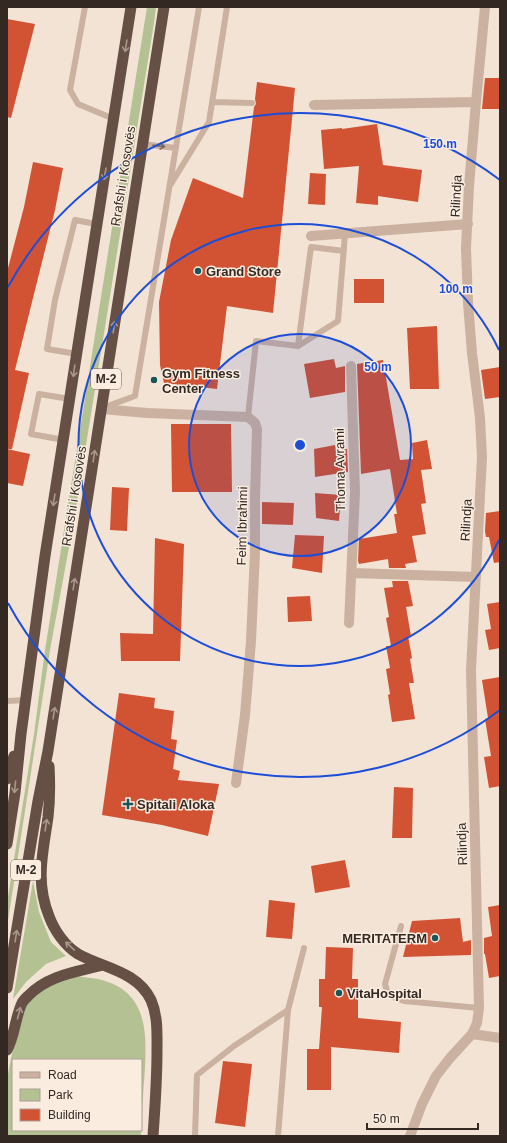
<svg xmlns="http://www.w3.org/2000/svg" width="507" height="1143" viewBox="0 0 507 1143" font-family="Arial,sans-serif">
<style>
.green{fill:#b4c293;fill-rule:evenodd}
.building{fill:#d15333}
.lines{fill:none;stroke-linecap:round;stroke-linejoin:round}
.service{stroke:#cbb19f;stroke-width:6}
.minor{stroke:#cbb19f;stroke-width:10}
.trunk{stroke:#665046;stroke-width:11}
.oneway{stroke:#a9978b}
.oneway2{stroke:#78665b}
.ring{fill:none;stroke:#1d4ed8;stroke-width:2}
.poi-dot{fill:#165658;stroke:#faede0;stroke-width:1.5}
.labels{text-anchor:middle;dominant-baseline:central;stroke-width:3;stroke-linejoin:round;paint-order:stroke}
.shield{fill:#faede0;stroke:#6f635c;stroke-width:1}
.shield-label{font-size:12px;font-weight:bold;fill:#342823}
.street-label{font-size:13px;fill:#342823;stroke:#faede0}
.poi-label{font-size:13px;font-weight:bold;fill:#342823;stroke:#faede0;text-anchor:start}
.centre{fill:#1d4ed8;stroke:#faede0;stroke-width:2}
.ring-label{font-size:12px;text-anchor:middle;font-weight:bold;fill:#1d4ed8;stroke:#faede0;stroke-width:3;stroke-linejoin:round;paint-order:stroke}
</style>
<rect width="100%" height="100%" fill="#f3e3d4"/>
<path class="green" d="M147,7h9l-2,16 -81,503 -23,124 -43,277v-24l27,-169 11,-84z
M33,881l6,31 12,30 15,14 -20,8 -20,18 -13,17z
M76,976c7,1 15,2 22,3 48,11 49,49 47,90 -2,22 -3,45 -4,67h-134v-57l11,-56 8,-20 19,-18zM13,1060h128v70h-128z"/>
<path class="building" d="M7,19l28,5 -24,94 -4,-1z
M485,78h15v31h-18z
M257,82l38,6 -22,225 -46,-7 -10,83 -53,-6 -4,-18 -1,-63 12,-62 22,-62 50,20 11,-91 2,-3 -1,-5z
M377,124l6,41 39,5 -4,32 -40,-6v9l-22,-2 3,-37 -35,3 -3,-39 21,-2v1z
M33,162l30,6 -8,42 -40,160 14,3 -17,76h-5v-177l17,-65z
M310,173l16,1 -1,31 -17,-1z
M354,279h30v24h-30z
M437,326l2,63h-29l-3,-61z
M334,359l2,9 9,-2v26l-35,6 -6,-34z
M383,360l17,100 13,-1 -1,-16 15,-3 5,29 -11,1 5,33 -5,1 5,30 -14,2 5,26 -12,2 1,4h-17l-1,-9 -29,5 -1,-3 1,-22 38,-6 -3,-19h3l-7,-45 -29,5 -4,-110z
M500,367v30l-15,2 -4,-29z
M171,424h60l1,68h-60z
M335,445l1,6 11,-2 1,23 -33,5 -1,-28z
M7,449l23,5 -7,32 -16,-3z
M112,487l17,1 -2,43 -17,-1z
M315,493l26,2 -2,26 -23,-3z
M262,502l32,1 -1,22 -31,-1z
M500,511v51l-6,1 -5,-26h-3l-1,-6 1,-18z
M295,535l29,1 -2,37 -30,-5z
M155,538l29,6 -4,117h-59l-1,-28 33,1z
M392,581h16l5,25 -7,1 5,29h-3l4,22 -2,1 4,24h-5l6,36 -23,3 -4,-27 2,-1 -4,-25 4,-1 -4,-22h5l-5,-28 3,-1 -5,-29 9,-1z
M310,596l2,25 -24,1 -1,-25z
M500,602v46l-11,2 -4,-20 6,-1 -4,-25z
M500,677v109l-11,2 -5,-31 7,-1 -6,-37 3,-1 -6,-38z
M119,693l36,5 -1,10 20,3 -3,28 6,1 -4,29 7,2 -2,9 41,4 -11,52 -46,-11 -60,-10z
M394,787l19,1 -1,50h-20z
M345,860l5,27 -35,6 -4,-27z
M269,900l26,3 -3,36 -26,-2z
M500,905v71l-11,2 -4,-24h-1v-16l8,-2 -4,-29z
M460,918l3,24 8,-2v15l-68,2 9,-36z
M326,947l27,1 -1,31h6v39l43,4 -2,31 -68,-6v43h-24v-41h12l3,-42h-3v-28h6z
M223,1061l29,3 -7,63 -30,-4z"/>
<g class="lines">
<path class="service" d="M85,7l-15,83 8,14 36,15
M212,102l40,1
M142,144l34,4
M171,184l38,-62 18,-115
M298,346l13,-99 33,4
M77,354l-30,-5 8,-49 20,-80 21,4
M105,407l30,-11 64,-389
M248,417l8,-76 42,5 40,-25 7,-87
M64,440l-33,-6 8,-40 31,5
M7,701l19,-1
M401,926l-16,58c3,13 7,13 19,17l75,7
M195,1136l2,-61 37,-29 54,-36
M278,1136l10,-126 16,-62"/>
<path class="minor" d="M314,105l162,-3
M311,236l157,-12
M102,409l45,4 101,4 7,6 2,6 -2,70v53l-4,89 -6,74 -9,68
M352,573l124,4
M349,623l6,-131 -4,-126
M472,1034l28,4
M410,1136l12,-32 14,-28 14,-18 22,-24 5,-11 2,-15 -8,-338 11,-213 -2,-39 -8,-65 -4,-50 -2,-55 3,-62 7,-84 9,-95"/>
<path class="trunk" d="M49,766c1,17 1,34 -1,51 -5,35 -13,65 1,99 5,14 16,30 29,38 25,14 59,17 73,46 7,16 6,34 6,51 0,28 -2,57 -4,85
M7,779l7,-23
M7,844l8,-51 6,-59 24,-178 86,-549
M7,988l31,-187 10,-50 116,-744
M7,1050c8,-15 8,-32 15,-47 1,-2 4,-5 6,-7 20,-21 49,-24 75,-31"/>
</g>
<defs><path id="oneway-shaft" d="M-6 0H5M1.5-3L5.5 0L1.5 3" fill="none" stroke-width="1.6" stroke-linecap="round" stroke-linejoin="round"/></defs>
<g class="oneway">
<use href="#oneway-shaft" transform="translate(126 46) rotate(99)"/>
<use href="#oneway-shaft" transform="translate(105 174) rotate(100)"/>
<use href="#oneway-shaft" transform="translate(114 327) rotate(-82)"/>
<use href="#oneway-shaft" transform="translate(74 371) rotate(98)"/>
<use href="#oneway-shaft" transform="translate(94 456) rotate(-81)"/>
<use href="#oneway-shaft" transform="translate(54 500) rotate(99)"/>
<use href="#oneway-shaft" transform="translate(74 584) rotate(-81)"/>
<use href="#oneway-shaft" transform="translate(54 713) rotate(-81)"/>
<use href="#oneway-shaft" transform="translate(15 787) rotate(96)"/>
<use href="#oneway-shaft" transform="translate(46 825) rotate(-81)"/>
<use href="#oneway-shaft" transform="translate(16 936) rotate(-81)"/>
<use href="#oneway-shaft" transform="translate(70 946) rotate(-137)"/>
<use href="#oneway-shaft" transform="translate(19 1013) rotate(-75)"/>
</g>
<use class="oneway2" href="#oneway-shaft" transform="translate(159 146) rotate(7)"/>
<circle cx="300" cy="445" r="111" fill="#1d4ed8" fill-opacity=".12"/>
<g class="ring">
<circle cx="300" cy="445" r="111"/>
<path d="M499 540A221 221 0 1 1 499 350"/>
<path d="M500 710A332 332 0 0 1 8 603M8 287A332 332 0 0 1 500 180"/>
</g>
<g class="poi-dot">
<circle cx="198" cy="271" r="4"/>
<circle cx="154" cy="380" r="4"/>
<path d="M126 798h4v4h4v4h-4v4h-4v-4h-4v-4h4z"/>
<circle cx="435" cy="938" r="4"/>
<circle cx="339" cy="993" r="4"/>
</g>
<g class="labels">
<g class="shield">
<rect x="91" y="369" width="30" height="20" rx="3"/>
<rect x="11" y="860" width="30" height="20" rx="3"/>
</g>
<g class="shield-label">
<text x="106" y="379">M-2</text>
<text x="26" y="870">M-2</text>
</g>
<g class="street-label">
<text transform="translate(123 176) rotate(-81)">Rrafshi i Kosovës</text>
<text transform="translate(456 196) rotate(-87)">Rilindja</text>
<text transform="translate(340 470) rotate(-91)">Thoma Avrami</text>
<text transform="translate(74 496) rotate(-81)">Rrafshi i Kosovës</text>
<text transform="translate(466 520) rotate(-87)">Rilindja</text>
<text transform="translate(242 526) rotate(-89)">Feim Ibrahimi</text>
<text transform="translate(462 844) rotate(-92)">Rilindja</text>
</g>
<g class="poi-label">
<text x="206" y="271">Grand Store</text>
<text x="162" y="373">Gym Fitness<tspan x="162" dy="15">Center</tspan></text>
<text x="137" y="804">Spitali Aloka</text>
<text x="427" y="938" text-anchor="end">MERITATERM</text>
<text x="347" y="993">VitaHospital</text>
</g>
</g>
<circle cx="300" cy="445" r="6" class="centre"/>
<g class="ring-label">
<text x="440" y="148">150 m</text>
<text x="456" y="293">100 m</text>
<text x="378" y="371">50 m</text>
</g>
<rect width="507" height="1143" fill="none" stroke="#342823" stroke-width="16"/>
<rect x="12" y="1059" width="130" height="72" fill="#faede0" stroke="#ab9e94"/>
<rect x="20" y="1072" width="20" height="6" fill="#cbb19f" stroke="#ab9e94"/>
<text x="48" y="1079" font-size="12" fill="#342823">Road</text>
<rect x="20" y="1089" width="20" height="12" fill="#b4c293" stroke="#ab9e94"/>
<text x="48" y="1099" font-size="12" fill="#342823">Park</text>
<rect x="20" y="1109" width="20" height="12" fill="#d15333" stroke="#ab9e94"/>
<text x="48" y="1119" font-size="12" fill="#342823">Building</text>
<path d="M367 1123v6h111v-6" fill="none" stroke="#342823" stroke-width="2"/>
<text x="373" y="1123" font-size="12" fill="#342823" stroke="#faede0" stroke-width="3" paint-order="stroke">50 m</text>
</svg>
